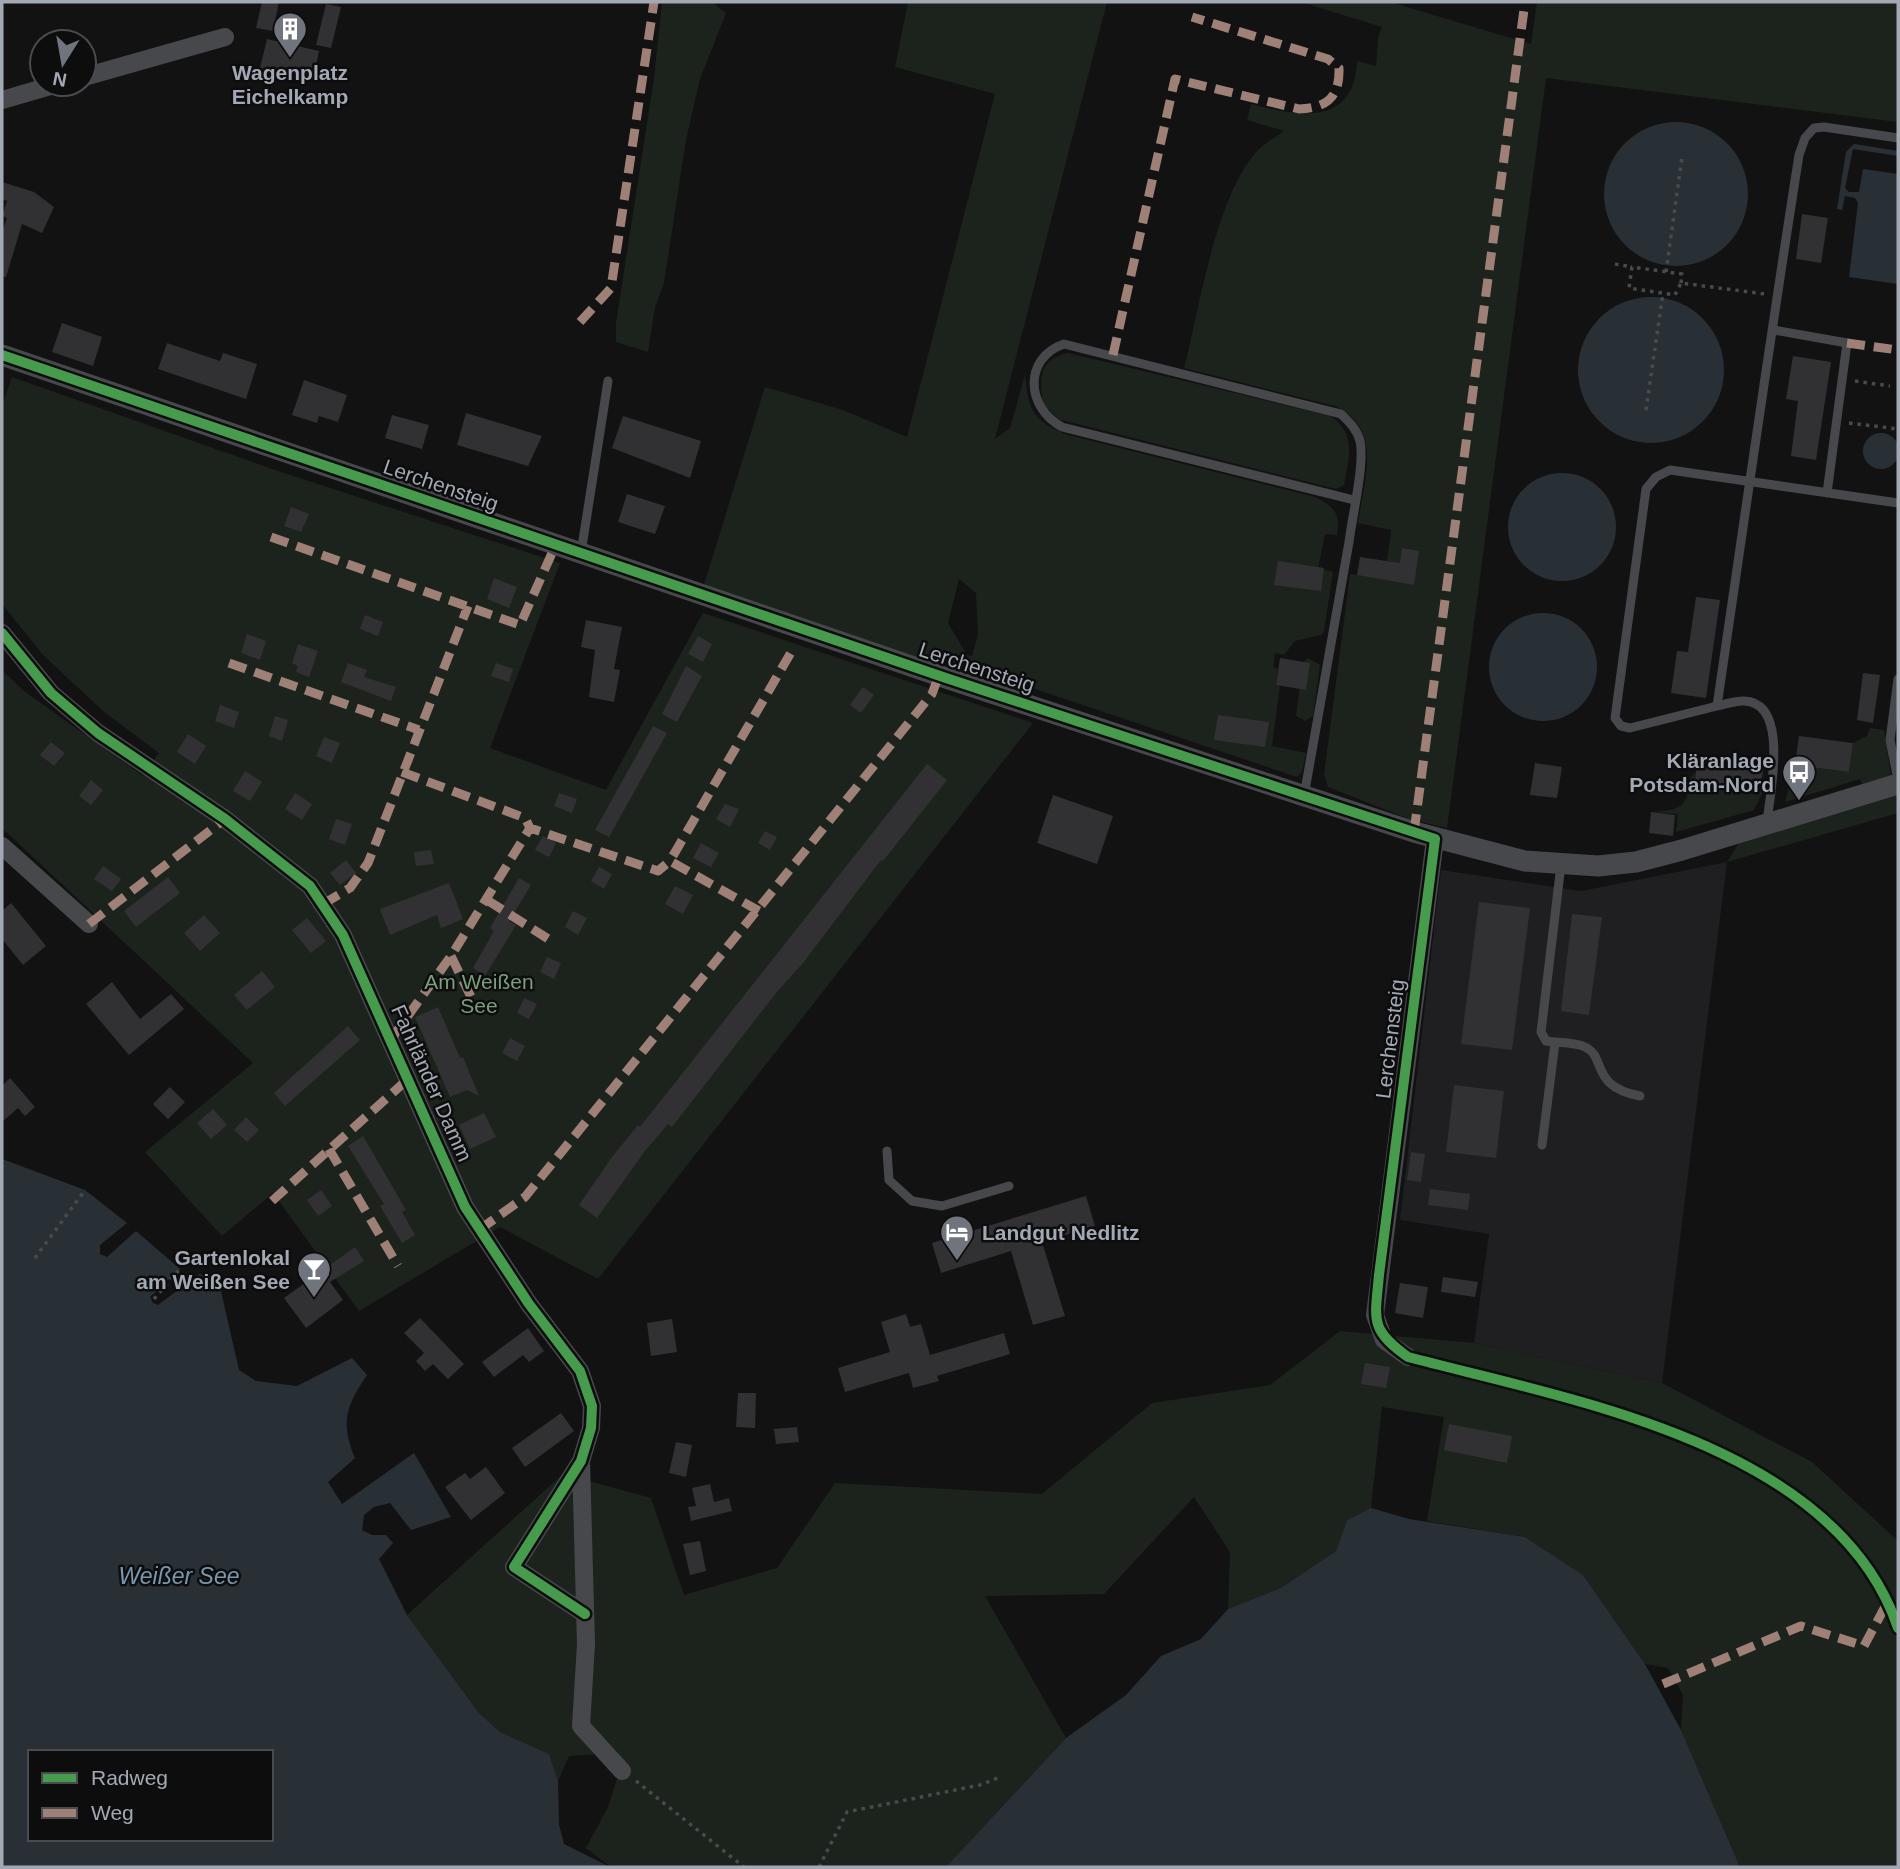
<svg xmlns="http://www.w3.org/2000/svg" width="1900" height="1869" viewBox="0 0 1900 1869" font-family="Helvetica,sans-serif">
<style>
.built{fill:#1f1f21}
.green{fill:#1c231d;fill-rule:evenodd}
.water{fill:#283036;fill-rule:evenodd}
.building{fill:#313133}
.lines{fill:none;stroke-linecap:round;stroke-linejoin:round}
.path{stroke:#484a4d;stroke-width:3.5;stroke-dasharray:3.5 5;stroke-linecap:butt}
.service{stroke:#47484b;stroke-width:9}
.minor{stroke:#47484b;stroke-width:18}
.tertiary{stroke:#47484b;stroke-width:21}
.quiet{stroke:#9e8076;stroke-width:9;stroke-dasharray:18 9;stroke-linecap:butt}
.cycleway-casing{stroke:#0d0d0e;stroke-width:15}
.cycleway{stroke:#469c4c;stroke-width:10}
.labels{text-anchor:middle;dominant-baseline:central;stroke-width:5;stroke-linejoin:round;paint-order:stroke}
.poi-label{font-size:21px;font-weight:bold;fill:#a3a9b4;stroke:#0d0d0e;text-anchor:end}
.street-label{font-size:21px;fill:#a3a9b4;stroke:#0d0d0e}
.park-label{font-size:21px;fill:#799f7b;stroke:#0d0d0e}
.water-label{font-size:23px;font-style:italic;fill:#7998b0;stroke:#0d0d0e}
</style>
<rect width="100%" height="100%" fill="#121213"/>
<path class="built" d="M1727,862l-65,521 -188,-40 15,-109 -89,-14 41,-350 140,21z"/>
<path class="green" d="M662,2h50l14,11 -26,66 -14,61 -22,143 -9,24 -7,45 -32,-10v-19l38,-245z
M908,2h199l-112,437 15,-11 15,-53c4,37 8,46 43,60l247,62c19,10 26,16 22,38l-12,-1 -7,34 15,4 -9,59 -3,4 -26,6 -11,14 -9,-2 -2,14 5,2 -2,16 4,1 -8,60 34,7 -4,19 -5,5 -321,-108 -9,-13 -11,7 -39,-6 -214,-69 62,-201 78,23 64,27 88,-343 -100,-27zM959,579l17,14 2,41 -6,22 -5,-1 -19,-32z
M1301,2h89l141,42 6,-42h361v120l-352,-44 -99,750 -38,-9 -81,-32 -4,-12 26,-201 40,6 3,-18 -6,-1 4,-31 -33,-7c6,-43 26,-94 -23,-117l-151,-38c16,-61 31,-171 74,-218 7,-7 18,-13 26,-19l-37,-11 4,-16c46,12 103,24 106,-43l19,5 2,-29 4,-10z
M1068,353l262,63c27,17 19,42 14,69l-8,4 -278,-70 -15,-15c-4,-27 -4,-44 25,-51z
M12,377l263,93 285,93 -70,185 116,42 97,-177 330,110 -435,556 -98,-52 -141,84 -86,-118 -51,43 -77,-84 108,-89 -251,-235v-158l22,21 119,85 16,-23 -56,-42 -60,-56 -41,-51v-199z
M1308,658l12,7 -7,51 -8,5 -9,-5 7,-54z
M1870,728l14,2 7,46 -29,8 -2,-5 -75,23 10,-37 54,7 4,-29 14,-7z
M1696,771l-1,9 69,9 -10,21 -78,22 2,-18 -26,-2c14,-2 28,0 35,-15l-3,-11z
M1898,793v20l-171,49 14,-22z
M1340,1331l134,12 188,40 150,79 85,78 1,327h-158l-59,-137 2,-35 -15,-27 -23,-4 -62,-89 -58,-38 -98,-16 17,-104 -62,-10 -11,101 -24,12 -11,31 -55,37 -53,21 2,-57 -36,-55 -90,97 -119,2 81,142 -120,129h-335l-25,-19 22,-41 11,-34 -16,-19 -34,2 -11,25 -9,-27 -49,-22 -21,-19 -72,-98 156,-141 88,24 33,97 93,-27 58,-85 207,11 110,-91 118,-18z"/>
<path class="water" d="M1604 194a72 72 0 1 1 144 0a72 72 0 1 1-144 0Z
M1854,144l44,7v5l-45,-7 -8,39 4,4h10l4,-23 35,5v110l-49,-7 9,-74 -3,-5 -10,-2 -3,14 -5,-1 9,-57z
M1578 370a73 73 0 1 1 146 0a73 73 0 1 1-146 0Z
M1863 451a18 18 0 1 1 36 0a18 18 0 1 1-36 0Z
M1508 527a54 54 0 1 1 108 0a54 54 0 1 1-108 0Z
M1489 667a54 54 0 1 1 108 0a54 54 0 1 1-108 0Z
M2,1159l83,31 42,33 -27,22v9l7,3 29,-26 44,38 -30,28 3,6 5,2 41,-31 19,4 21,92 17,11 41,5 55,-28 15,17c-21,31 -27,47 -12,83l-27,24 14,22 72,-51 37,64 -40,13 -21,-27 -16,4 -10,8 -2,15 10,5h14l7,8 -14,16 28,56 72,98 21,19 49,22 9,27 1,44 5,19 46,23h-608zM30,1752h241v87h-241z
M1371,1508l38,11 116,18 58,38 62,89 36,66 59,137h-794l120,-129 60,-43 35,-39 40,-17 27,-30 53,-21 55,-37 11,-31z"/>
<path class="building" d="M262,2h17l-6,29 -17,-3z
M326,4l15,3 -10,41 -15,-3z
M267,39l52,12 -6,29 -53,-12z
M2,182l32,10 20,15 -12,26 -20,-9 -16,53h-4v-45l5,-14 -5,-2 5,-15 -5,-2z
M1802,214l26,4 -7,45 -25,-4z
M62,323l40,14 -9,29 -41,-14z
M167,343l53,18 3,-8 34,11 -11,35 -88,-30z
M1793,356l38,6 -15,98 -25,-4 7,-55 -12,-2z
M304,380l43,15 -9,27 -19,-6 -2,7 -25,-8z
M466,413l76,23 -14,30 -71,-21z
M392,415l37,10 -7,24 -37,-11z
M623,416l78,25 -11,37 -78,-30z
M627,494l38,12 -10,28 -37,-12z
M291,507l18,7 -8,18 -17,-6z
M1402,548l17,3 -5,34 -57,-10 3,-18 40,6z
M1278,561l46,7 -3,23 -47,-6z
M494,578l23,9 -8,21 -22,-9z
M1696,597l24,3 -14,98 -35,-5 6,-42 11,1z
M365,615l18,7 -5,14 -18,-7z
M586,620l36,7 -8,42 6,1 -6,32 -25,-5 6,-47 -14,-3z
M247,634l19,7 -6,19 -19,-7z
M698,636l14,8 -9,18 -15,-8z
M298,644l20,7 -9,26 -13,-5 2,-6 -6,-3z
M1280,658l30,5 -4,27 -30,-5z
M348,663l19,7 -3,7 32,10 -5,14 -50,-19z
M496,663l17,6 -4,13 -18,-6z
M686,666l16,10 -25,46 -15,-8z
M1863,673l17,2 -7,48 -16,-3z
M863,687l11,8 -13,18 -11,-8z
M220,705l19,7 -5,16 -19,-7z
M1218,715l51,7 -4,25 -51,-7z
M275,716l13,4 -6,21 -13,-5z
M653,726l14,7 -58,104 -14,-7z
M188,734l18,12 -11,18 -18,-12z
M1799,736l54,7 -4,29 -54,-7z
M324,737l16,6 -8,20 -16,-7z
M51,742l14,11 -11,13 -14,-11z
M1698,757l66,9 -4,23 -65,-9z
M1535,763l27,4 -5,31 -27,-3z
M927,764l20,16 -64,81 -2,-1 -78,103 -27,30 -104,134 -4,-3 -23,27 -48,67 -18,-13 33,-48 26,-32 2,2z
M245,771l17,11 -12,19 -17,-10z
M91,780l12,10 -12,15 -12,-9z
M295,793l17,11 -10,16 -17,-11z
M559,793l18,6 -5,14 -18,-7z
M1053,795l60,21 -16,48 -60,-21z
M725,804l14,5 -9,18 -14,-8z
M1651,812l24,3 -2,21 -24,-3z
M336,819l16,5 -7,21 -16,-6z
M765,831l12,6 -7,13 -12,-7z
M543,836l13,7 -7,14 -14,-7z
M701,843l18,10 -8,14 -18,-9z
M431,850l3,14 -18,2 -2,-14z
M346,860l10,13 -16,12 -10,-12z
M103,866l18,13 -9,12 -18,-12z
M599,867l13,7 -8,15 -13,-8z
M168,877l12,16 -44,34 -12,-16z
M519,878l12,7 -22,36 7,4 -31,51 -12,-8 21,-37 -4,-3z
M449,883l14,36 -22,9 -4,-13 -47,20 -10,-26z
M675,886l18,9 -10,19 -18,-10z
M1479,902l51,6 -18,142 -51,-6z
M11,903l35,43 -23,19 -21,-26v-28z
M573,911l14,7 -9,17 -13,-8z
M1572,914l30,3 -13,98 -28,-4z
M204,915l16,18 -20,18 -16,-18z
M307,918l19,23 -15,12 -19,-23z
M547,957l14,6 -7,16 -14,-7z
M262,971l13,16 -28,23 -13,-15z
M112,982l28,37 31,-25 13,15 -55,46 -43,-51z
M524,998l13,6 -8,15 -12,-6z
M438,1007l22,51 3,-1 16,39 -12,-6 -17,7 -35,-80z
M348,1026l12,14 -75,66 -11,-13z
M510,1038l15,8 -8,15 -15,-8z
M10,1078l25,29 -10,9 -7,-8 -16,14v-36z
M1454,1085l50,6 -8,67 -50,-6z
M170,1087l15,15 -17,17 -15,-15z
M213,1109l14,16 -16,14 -14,-16z
M484,1113l12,24 -26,12 -11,-24z
M246,1117l13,13 -12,12 -13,-12z
M363,1136l43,74 -4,2 13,23 -13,8 -22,-37 4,-2 -36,-58z
M1411,1152l14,2 -4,28 -14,-2z
M1430,1189l40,5 -2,16 -40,-5z
M321,1190l11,16 -14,10 -11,-16z
M1086,1196l9,30 -53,16 23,74 -32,9 -22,-74 -70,22 -9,-30z
M355,1247l9,14 -34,21 13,18 -37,28 -22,-30z
M1443,1277l35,5 -3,15 -34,-5z
M1400,1283l28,4 -5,31 -28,-5z
M906,1314l4,13 11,-3 9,31 74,-22 6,21 -73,22 2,5 -26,7 -4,-15 -64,19 -7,-24 52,-16 -9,-30z
M420,1318l44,46 -16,15 -15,-15 -8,7 -9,-10 8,-8 -20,-20z
M672,1319l5,33 -26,4 -4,-33z
M528,1328l16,23 -15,11 -6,-7 -29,22 -12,-15z
M1365,1363l25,4 -4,21 -25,-4z
M738,1393h18l-1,35 -19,-1z
M561,1413l13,18 -49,36 -13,-19z
M1449,1424l63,12 -5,27 -63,-13z
M797,1427l2,15 -23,2 -2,-15z
M676,1442l16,3 -6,32 -17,-4z
M486,1467l19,26 -34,27 -26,-33 20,-14 5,6z
M710,1484l4,18 15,-4 3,13 -41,10 -3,-14 8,-1 -4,-18z
M700,1541l6,30 -16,4 -7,-31z"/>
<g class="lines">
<path class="path" d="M1615,264l17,3
M1666,272l16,-115
M1681,283l1,-9 -50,-7 -3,21 46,7 6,-12 84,11
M1855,381l35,5
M1646,410l17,-117
M1849,423l49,6
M35,1258l50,-68
M154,1299l26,-30
M636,1781l108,86
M819,1867l28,-55 133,-27 20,-8"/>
<path class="service" d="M1898,138l-74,-11 -10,1 -9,10 -6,17c-29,183 -55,367 -82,551l-87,22 -9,-2 -6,-8 31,-229 10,-12 14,-7 228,33
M1774,330l73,13 -20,150
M581,553l27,-172
M1898,679l-8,61 8,40
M1717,706c8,-2 18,-5 27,-5 46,1 26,92 23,121
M1304,796l45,-254c3,-25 16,-79 11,-101 -3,-12 -11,-19 -19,-27l-277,-70c-41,14 -38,64 -2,83l292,73
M1561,865l-20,167 5,9c12,2 28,1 39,6 22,10 4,39 55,49
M1542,1145l13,-102
M887,1151l2,29 23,21 30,5 67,-20"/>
<path class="minor" d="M84,77l141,-40
M2,100l55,-16
M2,633l49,60 47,40 127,86 85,67 33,49 122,272 64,97 51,67 12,35 -1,22 -10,33 -67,106 71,47
M2,846l87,78
M1408,1357l-24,-17 -9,-25 60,-476
M581,1461l5,183 -5,82 41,45"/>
<path class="tertiary" d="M2,355l944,323 468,154 111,29 73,5 38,-4 46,-12 216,-66"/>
<path class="quiet" d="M580,322l31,-34 43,-286
M1847,343l51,7
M1113,355l62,-276 124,30c28,-1 41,-12 40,-41l-11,-9 -136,-42
M271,537l249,88 36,-81
M229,663l190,67
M402,772l123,46 5,10 128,43 12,-10
M1414,832l111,-830
M487,900l63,40
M323,904l27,-16 18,-25 100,-257
M759,911l-89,-50 123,-212
M89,924l136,-105
M451,956l24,49
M392,1038l59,-82 79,-128
M329,1149l69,117
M272,1201l136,-122
M479,1230l46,-33 407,-503 7,-19
M1663,1684l138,-58 63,20 23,-43"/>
<g class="cycleway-casing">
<path id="cycleway" d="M2,355l944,323 489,161 -56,436c-4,45 -10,54 29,82 163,43 428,87 490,271
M2,633l49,60 47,40 127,86 85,67 33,49 122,272 64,97 51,67 12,35 -1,22 -10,33 -67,106 71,47"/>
</g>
<use href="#cycleway" class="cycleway"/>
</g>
<defs>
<g id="building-pin" transform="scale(1.75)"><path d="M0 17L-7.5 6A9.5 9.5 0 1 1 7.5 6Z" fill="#70747c" stroke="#0d0d0e"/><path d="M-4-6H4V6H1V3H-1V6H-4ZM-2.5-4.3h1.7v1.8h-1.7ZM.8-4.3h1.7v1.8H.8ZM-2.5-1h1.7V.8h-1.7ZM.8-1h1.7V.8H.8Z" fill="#fff"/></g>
<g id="bus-pin" transform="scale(1.75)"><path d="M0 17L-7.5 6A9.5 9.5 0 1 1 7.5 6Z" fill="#70747c" stroke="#0d0d0e"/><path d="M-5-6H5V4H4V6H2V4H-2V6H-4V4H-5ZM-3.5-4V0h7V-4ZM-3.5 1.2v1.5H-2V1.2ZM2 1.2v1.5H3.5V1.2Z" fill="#fff"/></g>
<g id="hotel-pin" transform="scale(1.75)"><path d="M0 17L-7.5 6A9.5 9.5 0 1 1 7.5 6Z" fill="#70747c" stroke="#0d0d0e"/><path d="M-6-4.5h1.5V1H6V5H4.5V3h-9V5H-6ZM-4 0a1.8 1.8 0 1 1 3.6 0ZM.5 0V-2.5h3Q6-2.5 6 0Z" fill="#fff"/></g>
<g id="bar-pin" transform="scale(1.75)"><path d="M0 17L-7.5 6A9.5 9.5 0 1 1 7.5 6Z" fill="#70747c" stroke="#0d0d0e"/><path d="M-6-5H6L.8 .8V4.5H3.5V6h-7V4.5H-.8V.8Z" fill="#fff"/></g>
</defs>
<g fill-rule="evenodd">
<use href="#building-pin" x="290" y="29"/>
<use href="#bus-pin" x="1799" y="772"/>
<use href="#hotel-pin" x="957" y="1232"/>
<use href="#bar-pin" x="314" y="1269"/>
</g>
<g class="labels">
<g class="poi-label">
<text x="290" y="72" text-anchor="middle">Wagenplatz<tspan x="290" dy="24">Eichelkamp</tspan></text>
<text x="1774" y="760">Kläranlage<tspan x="1774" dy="24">Potsdam-Nord</tspan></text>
<text x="982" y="1232" text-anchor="start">Landgut Nedlitz</text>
<text x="290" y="1257">Gartenlokal<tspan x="290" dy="24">am Weißen See</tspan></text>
</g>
<g class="street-label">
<text transform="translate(441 485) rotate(19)">Lerchensteig</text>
<text transform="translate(977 667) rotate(18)">Lerchensteig</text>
<text transform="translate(1390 1039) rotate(-83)">Lerchensteig</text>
<text transform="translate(432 1083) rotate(66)">Fahrländer Damm</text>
</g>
<g class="park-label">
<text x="479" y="981">Am Weißen<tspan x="479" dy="24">See</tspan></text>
</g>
<g class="water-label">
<text x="179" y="1576">Weißer See</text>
</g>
</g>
<rect width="1900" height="1869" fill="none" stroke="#a3a9b4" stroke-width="7"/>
<rect x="28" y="1750" width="245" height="91" fill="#0d0d0e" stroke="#494b50" stroke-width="2"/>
<rect x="42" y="1773" width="35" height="10" fill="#469c4c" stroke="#494b50" stroke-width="2"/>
<text x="91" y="1785" font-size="21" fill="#a3a9b4">Radweg</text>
<rect x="42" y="1808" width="35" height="10" fill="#9e8076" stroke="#494b50" stroke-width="2"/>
<text x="91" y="1820" font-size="21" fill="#a3a9b4">Weg</text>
<g transform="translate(63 63) rotate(191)"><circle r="33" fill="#0d0d0e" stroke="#494b50" stroke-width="2"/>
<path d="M0-5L12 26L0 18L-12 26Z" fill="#70747c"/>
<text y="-10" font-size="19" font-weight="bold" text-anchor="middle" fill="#a3a9b4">N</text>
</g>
</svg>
